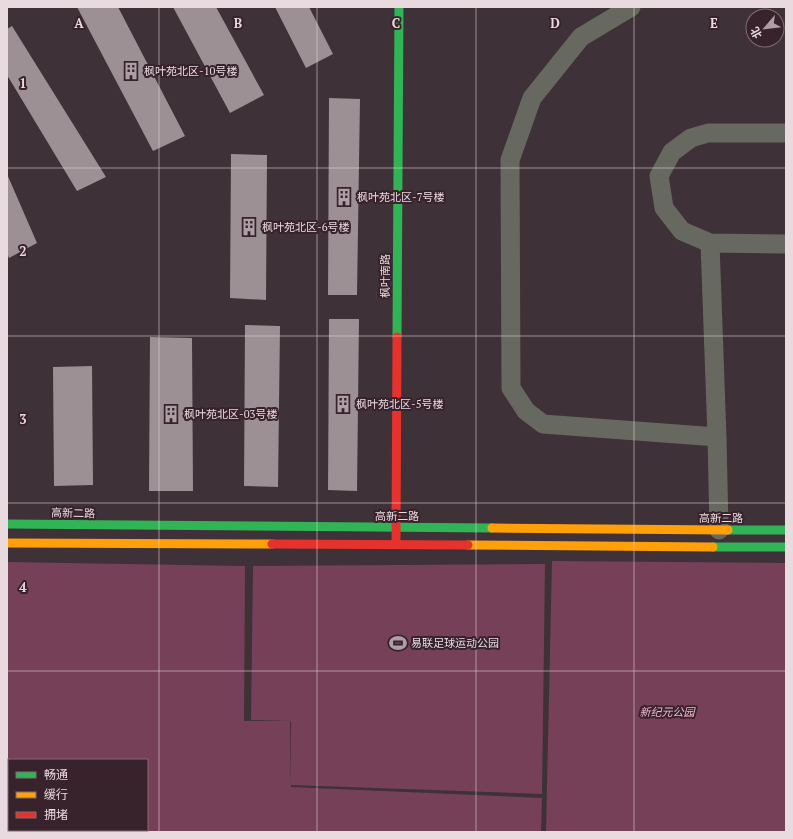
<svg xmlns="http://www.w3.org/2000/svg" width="793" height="839" viewBox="0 0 793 839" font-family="'PT Serif','Noto Sans SC',serif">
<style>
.green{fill:#764059;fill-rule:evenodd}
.building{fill:#9c9095}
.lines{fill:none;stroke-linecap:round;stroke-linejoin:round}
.street{stroke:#676960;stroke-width:19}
.fast{stroke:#30b455;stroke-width:9}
.slow{stroke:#ff9f0a;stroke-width:9}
.jam{stroke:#e5322d;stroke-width:9}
.grid{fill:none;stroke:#e9dae0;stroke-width:1;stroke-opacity:0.55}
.labels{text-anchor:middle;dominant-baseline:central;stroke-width:4;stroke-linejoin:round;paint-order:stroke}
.poi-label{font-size:11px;fill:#e9dae0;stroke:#38222c;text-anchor:start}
.street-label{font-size:11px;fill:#e9dae0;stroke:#38222c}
.park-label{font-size:11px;font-style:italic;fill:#f8b7d2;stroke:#38222c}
.grid-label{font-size:13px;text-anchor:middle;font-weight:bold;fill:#e9dae0;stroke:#38222c;stroke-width:4;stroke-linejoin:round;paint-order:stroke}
</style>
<rect width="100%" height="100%" fill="#3e3137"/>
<path class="green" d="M552,561l234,2v269h-240z
M7,562l238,4 -1,155h46l1,66 251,11 -1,34h-534zM9,760h138v70h-138z
M545,564l-3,230 -251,-9v-64l-40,-1 2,-154z"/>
<path class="building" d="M77,7h41l67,129 -32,15z
M173,7h43l48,88 -34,18z
M275,7h34l24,47 -27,14z
M12,26l94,151 -29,14 -70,-116v-46z
M329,98l31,1 -3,196h-29z
M231,154l36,1 -1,145 -36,-2z
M7,174l30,69 -28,15 -2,-5z
M329,319h30l-2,172 -29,-1z
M245,325l35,1 -2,161 -34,-1z
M150,337l42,1 1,153h-44z
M92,366l1,119 -39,1 -1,-119z"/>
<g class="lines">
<path class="street" d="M631,7l-50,30 -49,61 -22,62 1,228 15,23 17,13 174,13
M786,133h-78l-17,5 -19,14 -13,24 5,32 18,23 28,12 76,1
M710,243l7,194 2,93"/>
<path class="fast" d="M397,337l2,-330
M7,524l485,4
M728,530h58
M713,547h73"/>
<path class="slow" d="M492,528l236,2
M7,543l265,1
M468,545l245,2"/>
<path class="jam" d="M396,542l1,-205
M272,544l196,1"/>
</g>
<path class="grid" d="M159,7v825M317,7v825M476,7v825M634,7v825M7,168h779M7,336h779M7,503h779M7,671h779"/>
<defs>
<g id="building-bare" transform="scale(1.38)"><path d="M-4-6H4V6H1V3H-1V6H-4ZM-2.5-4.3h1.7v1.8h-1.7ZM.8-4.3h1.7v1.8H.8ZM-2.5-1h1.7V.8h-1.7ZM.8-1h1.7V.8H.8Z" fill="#ad9fa5" stroke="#38222c" stroke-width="2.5" paint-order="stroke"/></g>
<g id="stadium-bare" transform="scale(1.38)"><path d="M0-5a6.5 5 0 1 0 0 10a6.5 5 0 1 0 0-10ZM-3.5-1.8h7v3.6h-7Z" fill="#ad9fa5" stroke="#38222c" stroke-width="2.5" paint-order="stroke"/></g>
</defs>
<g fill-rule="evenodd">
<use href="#building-bare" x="131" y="71"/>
<use href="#building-bare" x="344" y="197"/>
<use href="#building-bare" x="249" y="227"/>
<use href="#building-bare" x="343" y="404"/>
<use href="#building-bare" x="171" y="414"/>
<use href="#stadium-bare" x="398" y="643"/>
</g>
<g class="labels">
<g class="poi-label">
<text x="144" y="71">枫叶苑北区-10号楼</text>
<text x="357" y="197">枫叶苑北区-7号楼</text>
<text x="262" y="227">枫叶苑北区-6号楼</text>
<text x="356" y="404">枫叶苑北区-5号楼</text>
<text x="184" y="414">枫叶苑北区-03号楼</text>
<text x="411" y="643">易联足球运动公园</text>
</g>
<g class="street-label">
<text transform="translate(385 276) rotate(-90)">枫叶南路</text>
<text transform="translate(73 513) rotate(1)">高新二路</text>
<text x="397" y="516">高新二路</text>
<text x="721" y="518">高新二路</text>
</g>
<g class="park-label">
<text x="667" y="712">新纪元公园</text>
</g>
</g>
<g class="grid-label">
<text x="79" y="28">A</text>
<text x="238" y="28">B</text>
<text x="396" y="28">C</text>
<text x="555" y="28">D</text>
<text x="714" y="28">E</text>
<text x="23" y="88">1</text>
<text x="23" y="256">2</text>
<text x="23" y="424">3</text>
<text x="23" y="592">4</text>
</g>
<rect width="793" height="839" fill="none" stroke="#e9dae0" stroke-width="16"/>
<rect x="8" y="759" width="140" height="72" fill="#38222c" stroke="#7f6c74"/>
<rect x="16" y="772" width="20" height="6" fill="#30b455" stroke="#7f6c74"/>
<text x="44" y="779" font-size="12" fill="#e9dae0">畅通</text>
<rect x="16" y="792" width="20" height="6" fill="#ff9f0a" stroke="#7f6c74"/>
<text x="44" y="799" font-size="12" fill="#e9dae0">缓行</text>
<rect x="16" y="812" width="20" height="6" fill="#e5322d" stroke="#7f6c74"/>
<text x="44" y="819" font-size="12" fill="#e9dae0">拥堵</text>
<g transform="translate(765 28) rotate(242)"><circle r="19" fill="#38222c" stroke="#7f6c74"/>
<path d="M0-3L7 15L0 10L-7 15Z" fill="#ad9fa5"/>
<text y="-6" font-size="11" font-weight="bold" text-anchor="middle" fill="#e9dae0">北</text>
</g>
</svg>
